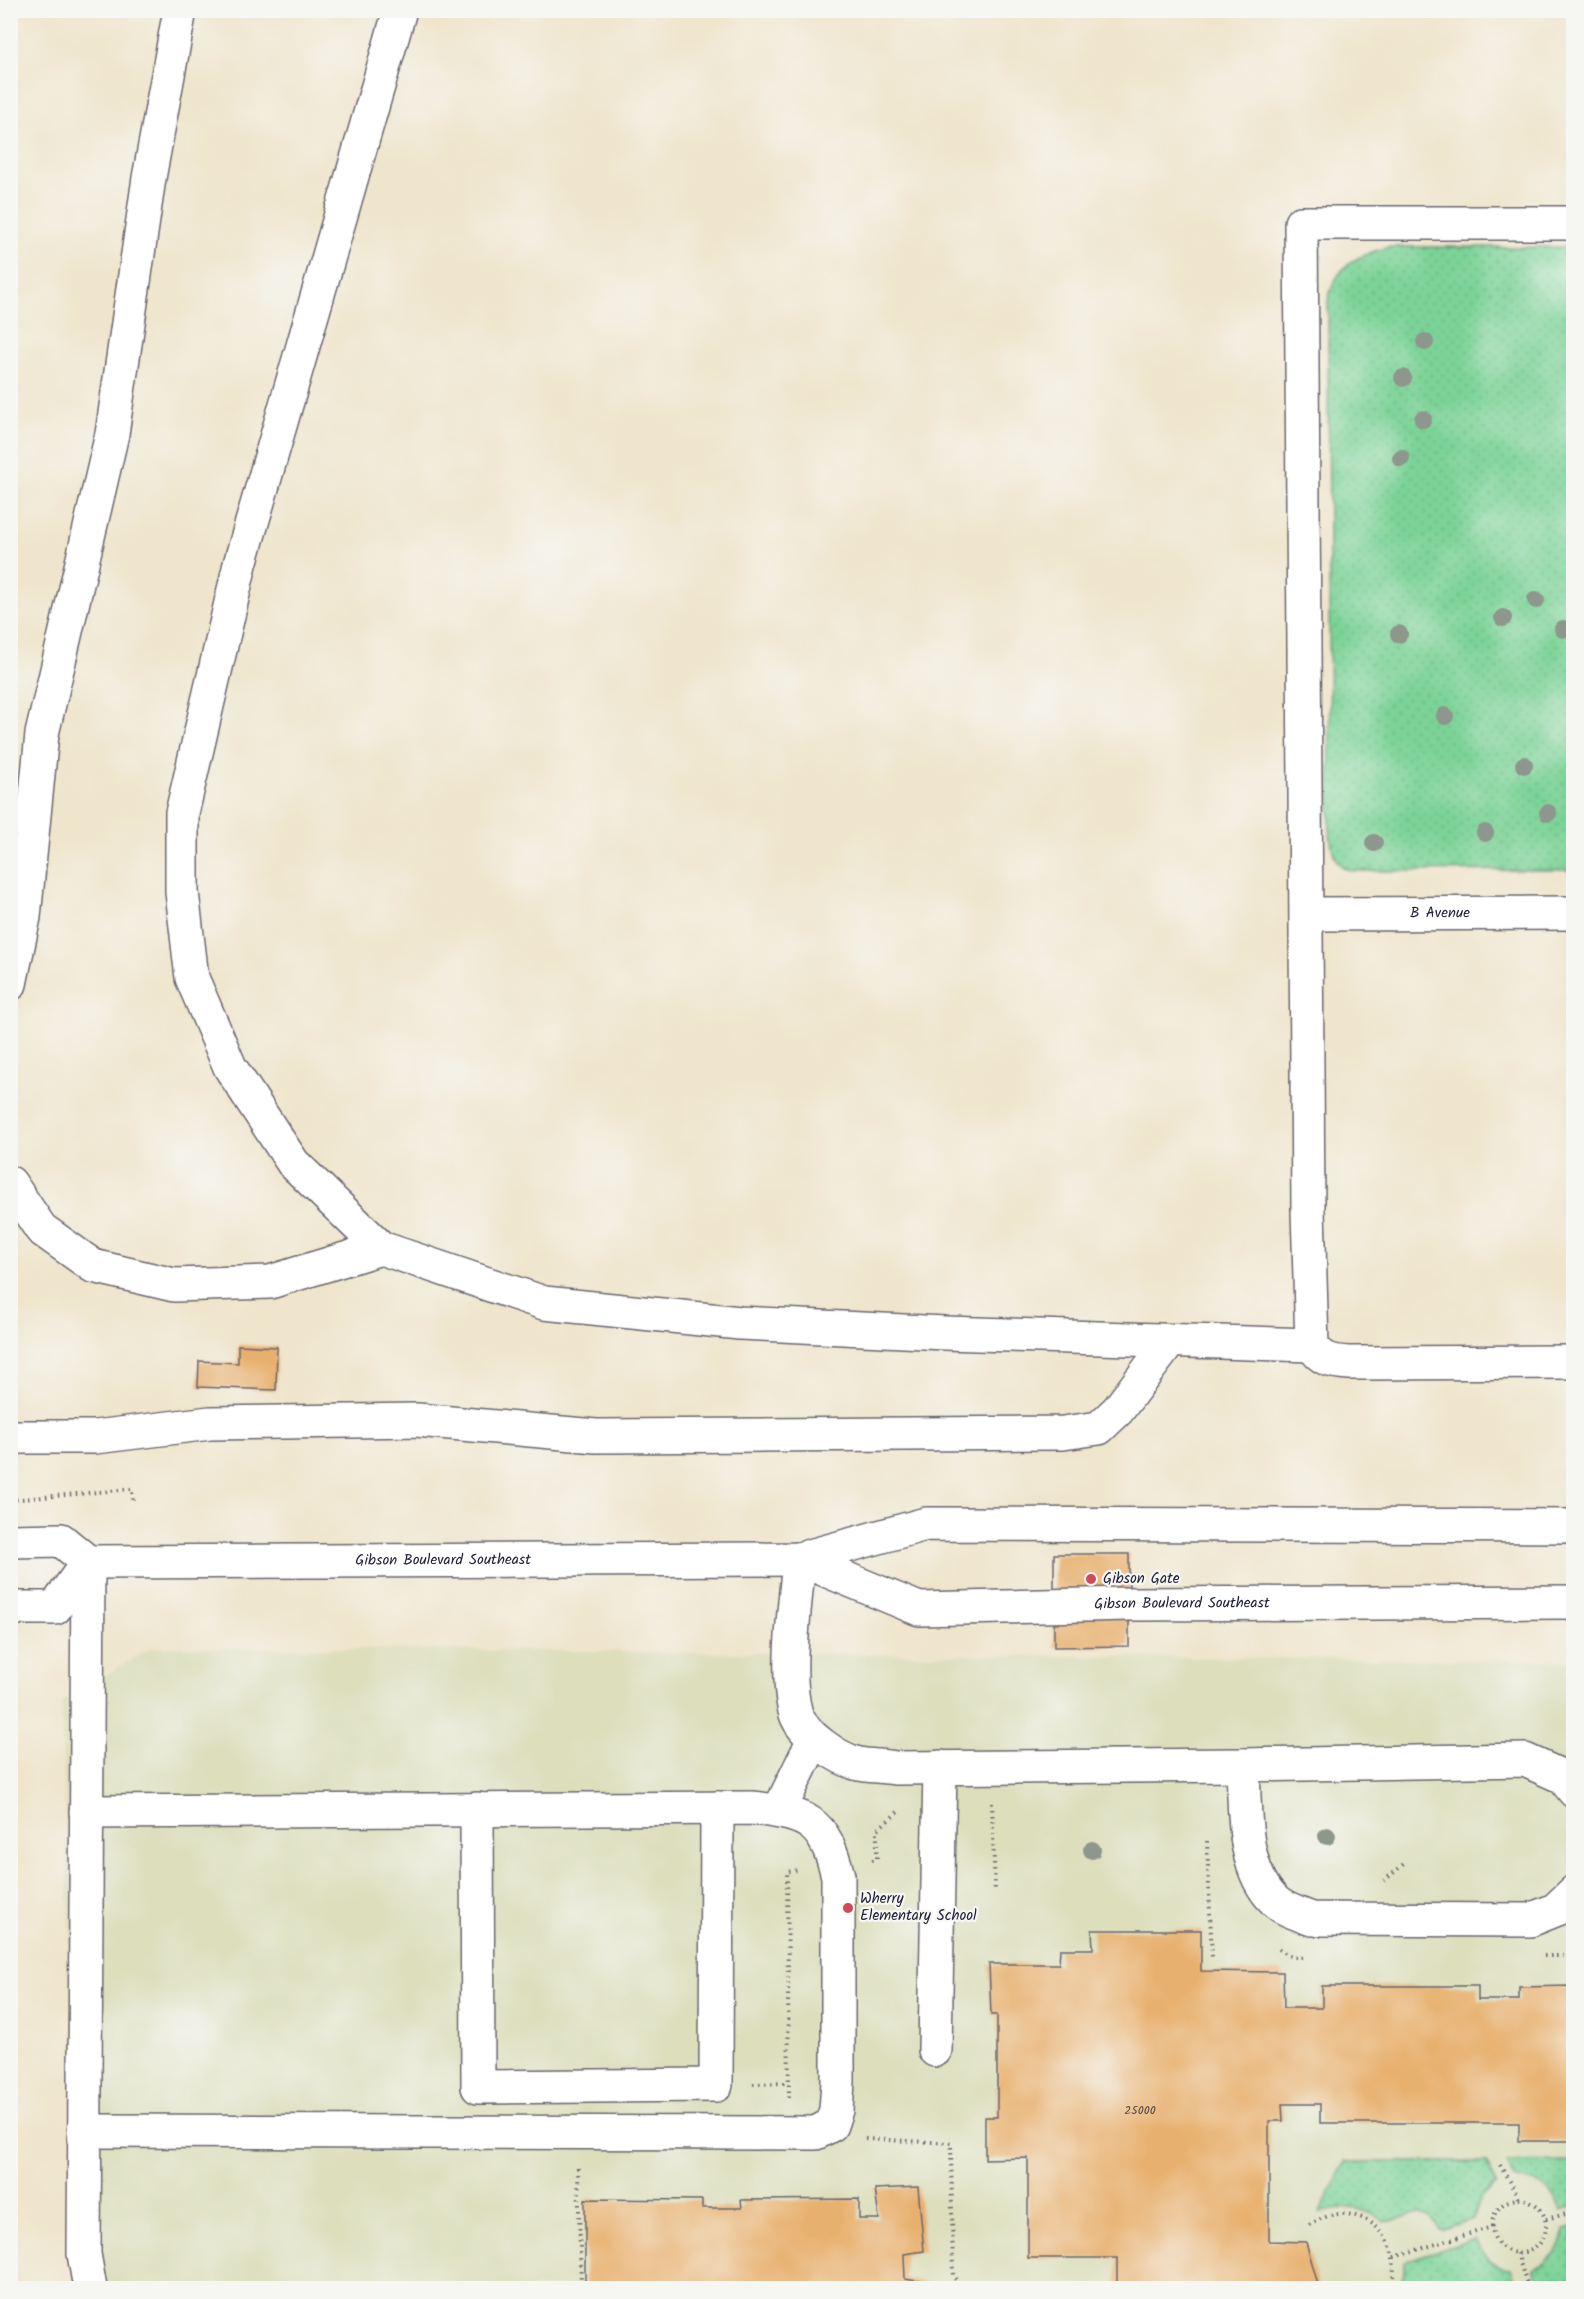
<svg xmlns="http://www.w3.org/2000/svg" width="1584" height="2299" viewBox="0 0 1584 2299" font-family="Kalam,sans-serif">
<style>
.built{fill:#dcdebc}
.grass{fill:url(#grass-dots);stroke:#4e7a69;stroke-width:1.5}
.building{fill:#e8b06e}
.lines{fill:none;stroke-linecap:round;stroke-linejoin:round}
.minor-casing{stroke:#6a666e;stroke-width:36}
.major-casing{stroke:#6a666e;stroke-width:36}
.path{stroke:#6a666e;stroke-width:4;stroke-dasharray:1.5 4.5;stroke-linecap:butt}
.minor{stroke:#fff;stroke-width:33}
.major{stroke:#fff;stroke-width:33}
.tree{fill:#8d978c}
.poi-dot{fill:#d1495b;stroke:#f6f6f2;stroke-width:2}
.labels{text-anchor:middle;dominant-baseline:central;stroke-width:4.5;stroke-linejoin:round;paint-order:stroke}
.number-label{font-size:12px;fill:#544648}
.street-label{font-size:15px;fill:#22223b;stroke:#f6f6f2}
.poi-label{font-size:15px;fill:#22223b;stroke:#f6f6f2;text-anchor:start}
</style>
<defs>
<pattern id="grass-dots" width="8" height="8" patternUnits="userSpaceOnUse" patternTransform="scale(1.5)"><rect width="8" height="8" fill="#7bd397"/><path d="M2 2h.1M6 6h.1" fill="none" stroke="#6ab583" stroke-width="1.8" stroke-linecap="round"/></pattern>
</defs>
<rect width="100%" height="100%" fill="#f6f6f2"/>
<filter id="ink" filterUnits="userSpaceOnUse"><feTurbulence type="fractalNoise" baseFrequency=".0167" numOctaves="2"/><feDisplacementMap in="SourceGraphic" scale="12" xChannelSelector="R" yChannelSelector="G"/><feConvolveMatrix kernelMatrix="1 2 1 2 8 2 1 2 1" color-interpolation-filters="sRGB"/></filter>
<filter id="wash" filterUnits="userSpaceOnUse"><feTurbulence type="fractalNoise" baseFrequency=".008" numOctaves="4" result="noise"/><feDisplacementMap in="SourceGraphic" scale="24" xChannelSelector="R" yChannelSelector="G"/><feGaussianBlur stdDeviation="1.35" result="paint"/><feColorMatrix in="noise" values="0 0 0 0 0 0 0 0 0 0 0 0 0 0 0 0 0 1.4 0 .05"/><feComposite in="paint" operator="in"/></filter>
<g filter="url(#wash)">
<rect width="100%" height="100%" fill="#efe5cc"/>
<path class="built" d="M153,1647l1420,14v627h-1491l-21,-586z"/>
<path class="grass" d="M1388,247h185v623l-219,1c-20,-2 -22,-21 -24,-37l-2,-534c9,-36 27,-43 60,-53z
M1573,2161v46l-11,4c-6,-22 -25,-31 -47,-32l-8,-17z
M1345,2162h141l11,23c-15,8 -20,17 -24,34l-32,11c-16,-26 -32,-14 -56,-7 -20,-17 -40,-18 -65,-11z
M1573,2227v61h-34l-6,-19c19,-8 27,-19 31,-39z
M1475,2239c7,17 18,29 37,30l6,19h-118l4,-16v-11z"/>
<g id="blocks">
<path class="building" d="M238,1345l39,2 -1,43 -78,-3 1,-26 39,2z
M1054,1554h75v92l-75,1z
M1092,1930h109v41l82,1 1,36h38v-22h156v14h41v-13l55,-1v155h-55v-18h-199v-19h-38l1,17h-14v120l37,1 13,46h-202v-30h-89v-100l-43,1v-42h12v-102h-6l-2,-51h70l1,-15h33z
M918,2187l6,64 -20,3 1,25 58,9h-378v-89l117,1v8h40l-1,-8 118,-1v20h20l-4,-30z"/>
</g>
</g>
<g filter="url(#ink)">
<use href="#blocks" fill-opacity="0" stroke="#6a666e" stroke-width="1.5"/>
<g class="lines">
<g class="minor-casing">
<g id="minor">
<path d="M400,10l-160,554 -58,249v79l10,86 38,89 63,96 88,85 163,55 196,20 205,10 367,12"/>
<path d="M1574,223h-273l7,987 4,135c9,15 20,17 37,18l225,-1"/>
<path id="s1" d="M1308,914l266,-1"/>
<path d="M10,984l14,-67 18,-183 70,-300 37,-256 31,-168"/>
<path d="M10,1183l31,46 52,37 81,19 96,-3 111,-34"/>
<path d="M10,1437h85l115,-14 207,-3 179,16 467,-3 36,-5 19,-18 52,-69"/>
<path d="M799,1559c-3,41 -15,117 -3,155 7,21 42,45 63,50 11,2 24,2 36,4l348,-3 282,-5 38,17 11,14"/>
<path d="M88,1562l-4,692 6,34"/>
<path d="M1243,1765c2,42 -2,104 32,136 9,9 25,13 37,18l218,1 25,-10 19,-18"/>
<path d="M477,1809l1,278 238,-2 1,-277"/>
<path d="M779,1811l35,-72"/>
<path d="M935,2050l5,-283"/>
<path d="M84,2131l732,2 15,-8 5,-15 2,-28v-206c-14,-57 -32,-62 -86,-68l-666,4"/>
</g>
</g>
<g class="major-casing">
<g id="major">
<path id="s2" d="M10,1541l51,-1 27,22 711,-3 127,-35 648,2"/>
<path id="s3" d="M799,1559l120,50 210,-5 445,-2"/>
<path d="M10,1608h45l33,-46"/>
</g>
</g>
<path class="path" d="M10,1500l122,-11 1,15
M992,1803l3,90
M1207,1841l5,118
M872,1860l5,-1v-29l23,-20
M1384,1881l22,-19
M1279,1949l12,8h12
M1544,1956h30
M753,2084l36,-1
M789,2098l-2,-226 12,-2
M865,2139l86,4 2,133 10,12
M1500,2165l19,34
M578,2168l3,120
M1492 2226a27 27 0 1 1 54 0a27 27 0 1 1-54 0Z
M1546,2219l28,-7
M1309,2225c11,-6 22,-12 35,-11 40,3 57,39 47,74
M1517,2253l11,35
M1394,2257l98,-30"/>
<use href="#minor" class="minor"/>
<use href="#major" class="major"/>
</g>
<g class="tree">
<circle cx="1425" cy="342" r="9"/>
<circle cx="1403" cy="378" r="9"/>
<circle cx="1423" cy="419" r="9"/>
<circle cx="1401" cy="458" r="9"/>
<circle cx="1536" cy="600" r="9"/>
<circle cx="1503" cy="618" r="9"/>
<circle cx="1563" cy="629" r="9"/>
<circle cx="1399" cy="634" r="9"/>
<circle cx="1445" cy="716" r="9"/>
<circle cx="1524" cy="765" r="9"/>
<circle cx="1548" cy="813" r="9"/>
<circle cx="1485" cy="833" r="9"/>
<circle cx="1374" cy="843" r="9"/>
<circle cx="1327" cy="1836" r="9"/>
<circle cx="1092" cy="1850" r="9"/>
</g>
</g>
<g class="poi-dot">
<circle cx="1091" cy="1579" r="6"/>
<circle cx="848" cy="1908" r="6"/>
</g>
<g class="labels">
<g class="number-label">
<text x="1140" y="2110">25000</text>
</g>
<g class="street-label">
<text stroke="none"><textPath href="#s1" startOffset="132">B Avenue</textPath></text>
<text stroke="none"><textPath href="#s2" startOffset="441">Gibson Boulevard Southeast</textPath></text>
<text stroke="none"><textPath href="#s3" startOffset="393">Gibson Boulevard Southeast</textPath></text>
</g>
<g class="poi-label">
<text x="1103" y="1579">Gibson Gate</text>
<text x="860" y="1899">Wherry<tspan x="860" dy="17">Elementary School</tspan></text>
</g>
</g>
<rect width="1584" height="2299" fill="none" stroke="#f6f6f2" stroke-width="36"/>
</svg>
